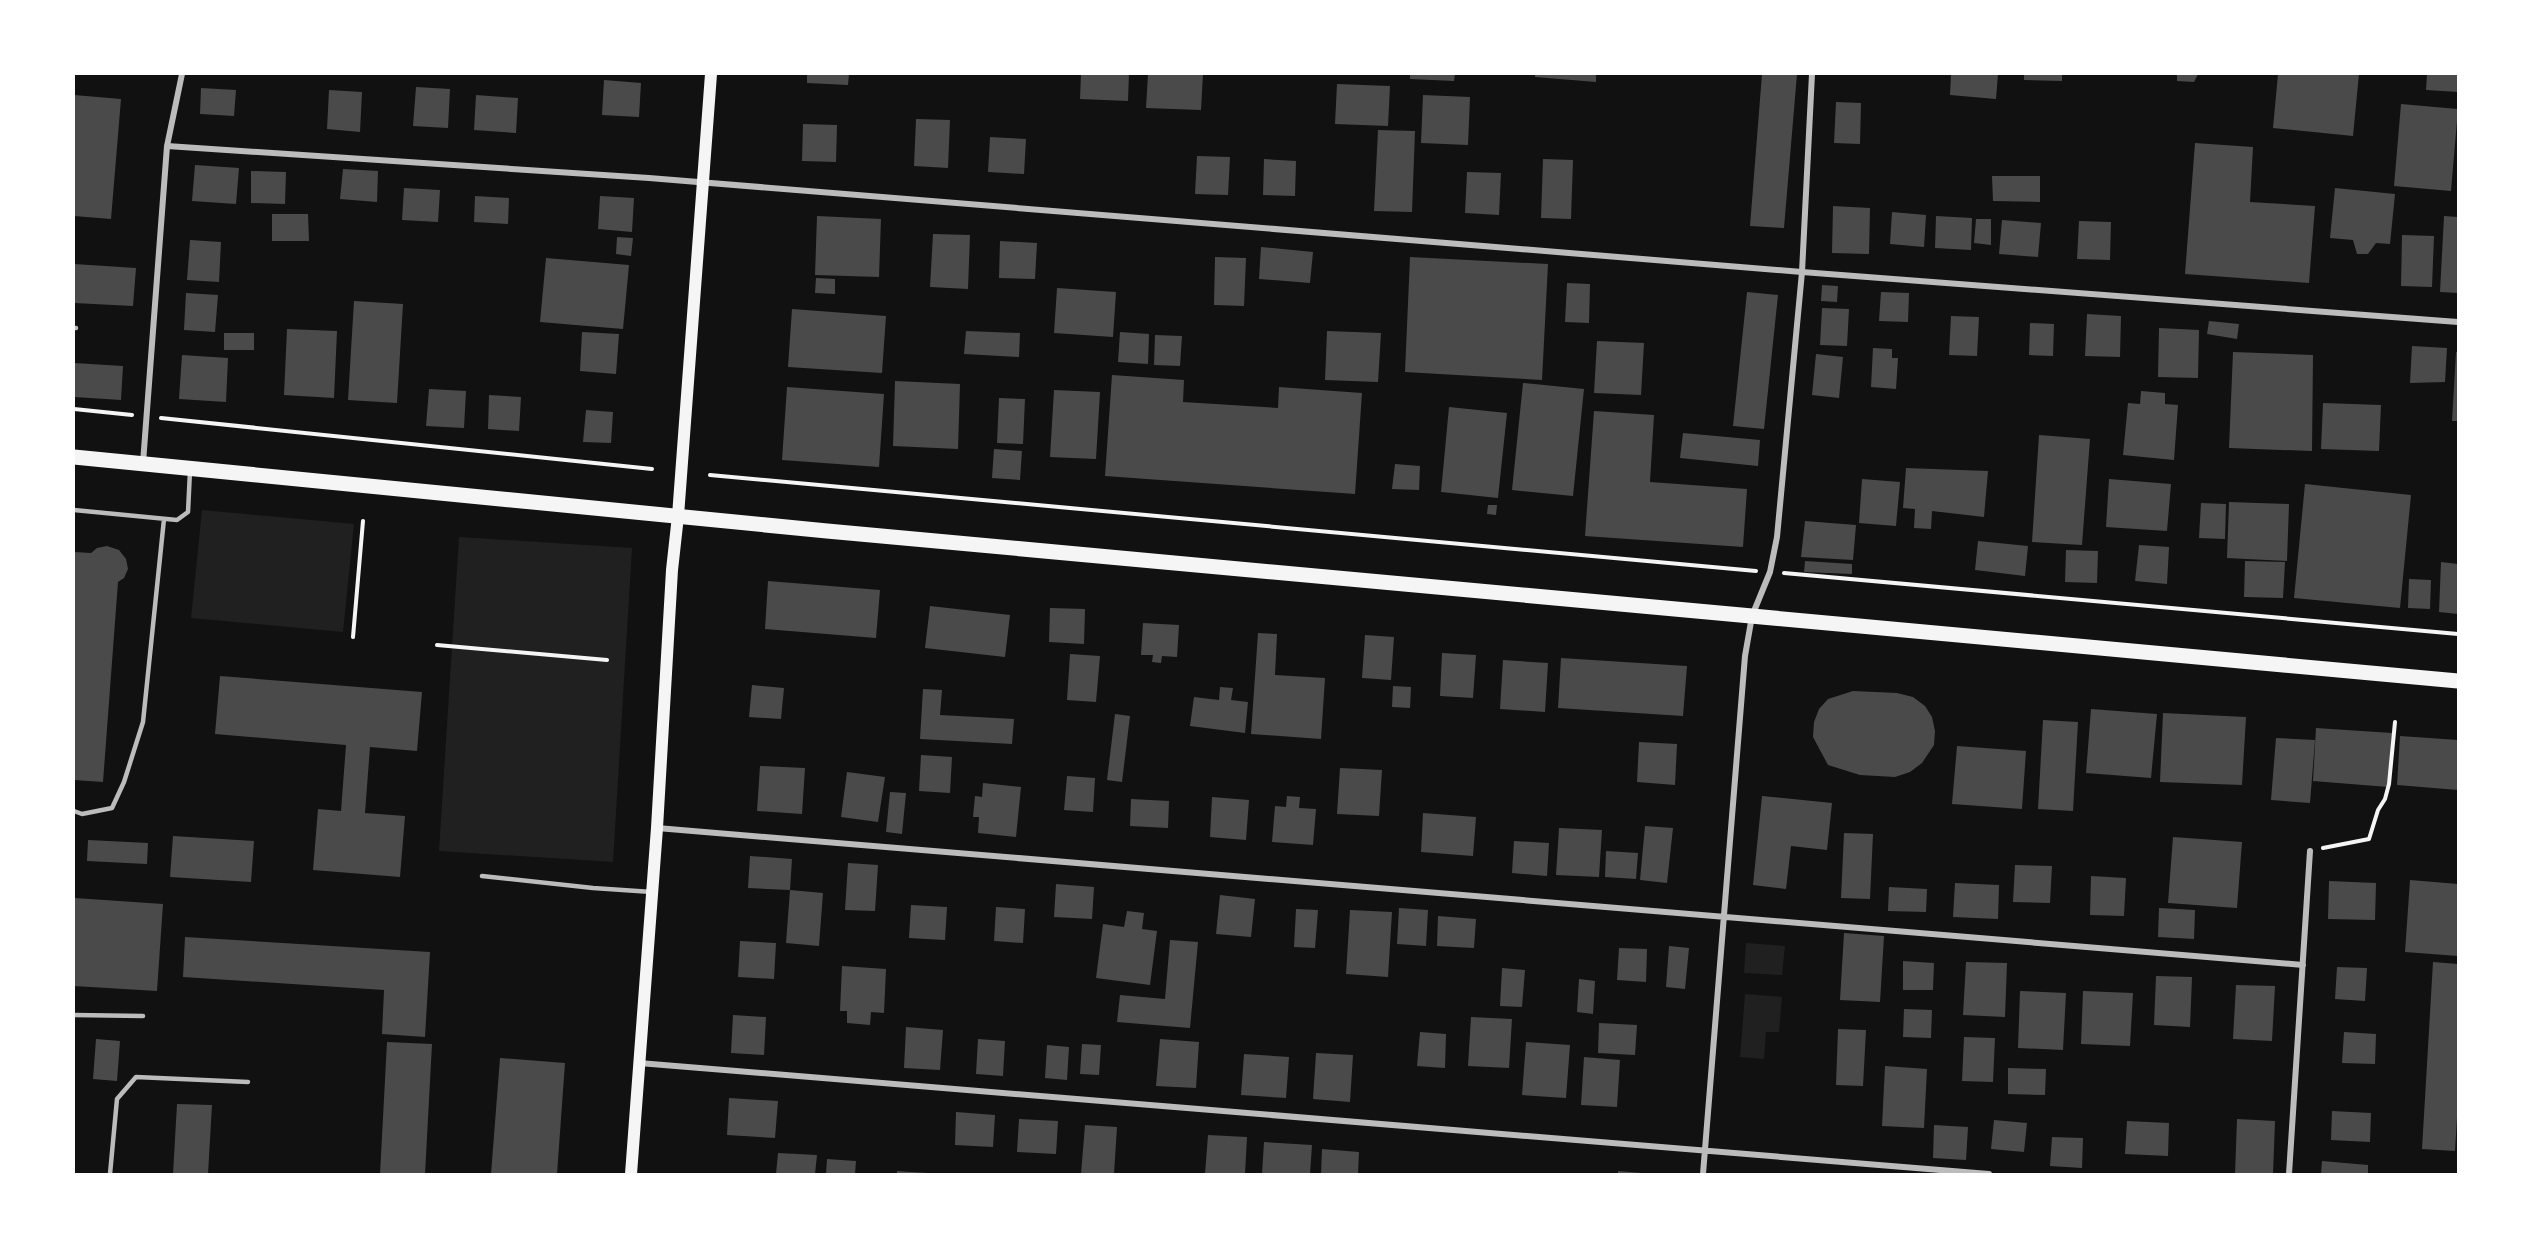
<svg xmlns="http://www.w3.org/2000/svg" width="2532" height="1248" viewBox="0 0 2532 1248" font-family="'Times New Roman',serif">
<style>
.green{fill:#202020}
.building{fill:#4a4a4a}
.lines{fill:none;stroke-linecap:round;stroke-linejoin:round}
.path{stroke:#f5f5f5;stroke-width:4}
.service{stroke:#bcbcbc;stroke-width:4.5}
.minor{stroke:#bcbcbc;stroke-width:6}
.secondary{stroke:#f5f5f5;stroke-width:12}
.primary{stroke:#f5f5f5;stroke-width:15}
</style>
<rect width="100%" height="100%" fill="#111"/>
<path class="green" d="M202,510l152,14 -11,108 -152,-14z
M459,537l173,11 -19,314 -174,-11z
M1746,943l39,3 -3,29 -38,-2z
M1745,994l37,3 -3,35h-13l-2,27 -24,-2z"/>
<path class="building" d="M807,74h42l-1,11 -41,-2z
M1081,74h48l-1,27 -48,-2z
M1148,74h55l-2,36 -55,-2z
M1410,74h45l-1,7 -44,-2z
M1535,74h61v8l-61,-5z
M1762,74h35l-13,154 -34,-2z
M1951,74h47l-2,25 -46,-4z
M2024,74h38v7l-38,-1z
M2177,74h21l-4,8 -17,-1z
M2278,74h81l-6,62 -80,-8z
M2427,74h31v18l-32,-2z
M604,80l37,3 -2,34 -37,-2z
M1337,84l53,2 -2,40 -53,-2z
M416,87l34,2 -2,39 -35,-2z
M201,88l35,2 -2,26 -34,-2z
M329,90l33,2 -2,40 -33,-3z
M74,95l47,4 -10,120 -37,-3z
M476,95l42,3 -2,35 -42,-3z
M1423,95l47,2 -2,48 -47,-2z
M1836,102l25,1 -1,41 -26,-1z
M2401,104l57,5 -7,82 -57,-5z
M916,119l34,1 -2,48 -34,-2z
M803,124l34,1 -1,37 -34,-1z
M1378,130l37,1 -3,81 -38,-1z
M990,137l36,2 -2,35 -36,-2z
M2195,143l58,4 -3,55 65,4 -6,77 -124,-9z
M1197,156l33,1 -2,38 -33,-1z
M1264,159l32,2 -1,35 -32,-1z
M1543,159l30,1 -2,59 -30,-1z
M195,165l44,3 -3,36 -44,-3z
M343,169l35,2 -1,31 -37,-3z
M251,171l35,1 -1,32 -34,-1z
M1467,172l34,1 -2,42 -34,-2z
M1992,176h48v26l-47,-1z
M404,188l36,2 -2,32 -36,-2z
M2335,188l60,6 -5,50 -14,-1 -8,11h-11l-4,-14 -23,-2z
M475,196l34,2 -1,26 -34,-2z
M600,196l34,2 -2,34 -34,-3z
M1833,206l37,2 -1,46 -37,-1z
M1892,212l34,3 -2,32 -34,-3z
M272,214h36l1,27h-37z
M817,216l64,3 -2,58 -64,-2z
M1936,216l36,2 -1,32 -36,-2z
M2444,216l14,1v76l-18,-1z
M1976,219h15v26l-17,-2z
M2002,220l39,3 -3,34 -39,-3z
M2079,221l32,1 -1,38 -33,-1z
M933,234l37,1 -2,54 -38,-2z
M2402,235l32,1 -2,51 -31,-1z
M617,237l16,1 -2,18 -15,-2z
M190,240l31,2 -2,40 -32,-2z
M1000,241l37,2 -2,36 -36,-1z
M1261,247l52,5 -3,31 -51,-4z
M1215,257l31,1 -2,48 -30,-1z
M1410,257l138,7 -6,116 -137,-8z
M546,258l83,7 -6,64 -83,-7z
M74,264l62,4 -3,38 -59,-3z
M816,278l19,1v15l-20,-1z
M1567,283l23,1 -1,39 -24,-1z
M1822,285l16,1 -1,16 -16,-1z
M1057,288l59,4 -3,45 -59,-4z
M1747,292l31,3 -14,134 -31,-3z
M1881,292l28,1 -1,29 -29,-1z
M186,293l32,2 -3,37 -31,-2z
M354,301l49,3 -6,99 -49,-3z
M1822,308l27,1 -2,37 -27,-1z
M792,309l94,7 -4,57 -94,-6z
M2087,314l34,2 -1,41 -35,-1z
M1951,316l28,1 -2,39 -28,-1z
M2209,321l30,3 -2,15 -30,-5z
M2030,323l24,1 -1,32 -24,-1z
M2159,328l40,2 -1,48 -40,-1z
M287,329l50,2 -3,67 -50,-3z
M966,331l54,2 -1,24 -55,-3z
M1327,331l54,2 -3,49 -53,-2z
M582,332l37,2 -3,40 -36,-3z
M1120,332l29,2 -1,30 -30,-2z
M224,333h30v17h-30z
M1155,335l27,1 -2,30 -26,-1z
M1597,341l47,2 -3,52 -47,-2z
M2412,346l35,2 -2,34 -35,1z
M1873,348l19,1v9h6l-2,31 -25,-2z
M2233,352l80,3 -1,96 -83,-3z
M2456,352h2v69h-6z
M1816,354l27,3 -4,41 -27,-3z
M182,355l46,3 -2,44 -47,-3z
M74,363l49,3 -2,34 -47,-3z
M1112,375l72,5 -1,22 95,6 1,-21 83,6 -7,101 -250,-18z
M895,381l65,3 -2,65 -65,-3z
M1523,383l61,6 -11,107 -61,-6z
M787,387l97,7 -5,73 -97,-7z
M429,389l37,2 -2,37 -38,-2z
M1054,390l46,2 -4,67 -46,-2z
M2141,391l24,2v11l13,1 -4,55 -51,-5 5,-52 12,1z
M489,395l32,2 -2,34 -31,-2z
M999,398l26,1 -2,45 -26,-1z
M2323,403l58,2 -2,46 -58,-2z
M1449,407l58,6 -9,85 -57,-6z
M586,410l27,2 -2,31 -28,-1z
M1594,411l60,4 -4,67 97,7 -4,58 -158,-11z
M1683,433l77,7 -2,26 -78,-8z
M2039,435l51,4 -8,106 -50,-3z
M994,449l28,2 -2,29 -28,-2z
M1395,464l25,2 -1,24 -27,-1z
M1906,468l82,3 -4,46 -52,-6 -1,18 -17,-1 1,-19 -12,-1z
M1862,479l38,3 -4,44 -37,-3z
M2109,479l62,5 -4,47 -61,-4z
M2305,484l106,11 -11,113 -106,-10z
M2229,502l60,2 -2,57 -60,-3z
M2201,503l25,1 -1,35 -26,-1z
M1488,505h9l-1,10 -9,-1z
M1805,521l51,4 -3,35 -52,-3z
M1978,541l50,5 -3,30 -50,-6z
M2139,545l30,2 -2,37 -32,-3z
M107,546l12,4 7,9 2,10 -4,9 -6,4 -15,200 -29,-2v-228l17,1 6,-5z
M2066,550l32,1 -1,32 -32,-1z
M1805,561l47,3v10l-48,-2z
M2245,561l40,1 -2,36 -39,-1z
M2441,562l17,2v50l-19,-2z
M2409,579l22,1 -1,29 -22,-1z
M768,581l112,9 -4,48 -111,-9z
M930,606l80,9 -5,42 -80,-9z
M1050,608l35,1 -1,35 -35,-2z
M1143,623l36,2 -2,32 -15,-1 -1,7 -9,-1 1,-7h-12z
M1258,633l19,1 -2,41 50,3 -4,61 -70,-5z
M1365,635l29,2 -3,43 -29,-2z
M1442,653l34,2 -3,43 -33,-2z
M1070,654l30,2 -4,46 -29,-2z
M1561,658l126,8 -4,50 -125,-8z
M1503,660l45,3 -3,49 -45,-3z
M220,676l202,16 -5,59 -47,-4 -5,66 40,3 -5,61 -87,-7 5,-61 23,2 5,-66 -131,-11z
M752,685l32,3 -3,31 -32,-2z
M1393,686l18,1 -1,21 -18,-1z
M1220,687l13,1 -2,12 17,2 -3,31 -55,-7 4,-29 25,3z
M923,689l19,1 -2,25 74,4 -2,25 -92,-5z
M1853,691l44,2 16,4 12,9 7,11 3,14 -1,14 -12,18 -12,9 -15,5 -35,-2 -32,-10 -15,-28 1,-15 5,-13 9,-10z
M2091,709l66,5 -6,64 -65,-5z
M2163,713l83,4 -4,68 -82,-3z
M1115,714l15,2 -8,66 -15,-2z
M2043,720l35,2 -5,89 -35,-2z
M2316,728l76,5 -4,54 -75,-6z
M2400,736l58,4v50l-61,-5z
M2276,738l39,2 -5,63 -39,-3z
M1639,742l38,2 -2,41 -38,-3z
M1957,746l69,5 -4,58 -70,-5z
M921,755l31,2 -2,36 -31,-2z
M760,766l45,2 -3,46 -45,-3z
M1340,768l42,2 -3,46 -42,-2z
M847,772l38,5 -7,45 -37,-5z
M1067,776l28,2 -2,34 -29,-2z
M983,783l38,4 -5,50 -38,-4 1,-16h-6l2,-21 7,1z
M890,792l16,1 -4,41 -16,-2z
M1287,796l13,1 -1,11 17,1 -3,36 -41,-3 3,-36 11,1z
M1762,796l70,7 -5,47 -36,-4 -5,43 -33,-4z
M1212,797l37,3 -3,40 -36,-3z
M1131,799l38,2 -1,27 -38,-2z
M1423,813l53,4 -3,39 -52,-4z
M1645,826l28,2 -6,55 -27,-3z
M1559,828l43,2 -3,47 -43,-2z
M1844,833l29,1 -3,65 -29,-1z
M173,836l81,5 -3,41 -81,-5z
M2173,837l69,5 -5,66 -69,-5z
M88,840l60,3 -1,21 -60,-3z
M1514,841l35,2 -2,33 -35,-3z
M1606,851l32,2 -2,26 -31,-2z
M750,856l42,3 -2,31 -42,-2z
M848,863l30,2 -3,46 -30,-1z
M2015,865l37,1 -2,37 -37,-1z
M2091,876l35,2 -2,38 -34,-1z
M2410,880l48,4v72l-53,-4z
M2329,881l47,2 -1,37 -47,-1z
M1955,883l44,2 -1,34 -45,-2z
M1056,884l38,3 -2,32 -38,-2z
M1889,887l38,2 -1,23 -38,-1z
M790,890l33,3 -4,53 -33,-3z
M1220,895l35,4 -4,38 -35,-3z
M75,898l88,6 -6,87 -83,-5z
M911,905l36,2 -2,33 -36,-2z
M996,907l29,2 -2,34 -29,-2z
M1399,908l29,2 -2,36 -29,-2z
M2159,908l36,2 -1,29 -36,-2z
M1296,909l22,1 -3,38 -21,-1z
M1350,910l42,2 -4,65 -42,-3z
M1127,911l17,2 -2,16 15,2 -7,54 -54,-7 7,-54 21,3z
M1438,916l38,3 -2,29 -37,-2z
M1844,933l40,3 -4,66 -40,-2z
M185,937l245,15 -5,85 -43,-3 2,-44 -201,-13z
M1170,940l28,2 -8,86 -73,-6 3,-27 45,4z
M740,941l36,2 -2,36 -36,-2z
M1669,946l20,2 -4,41 -19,-2z
M1619,948l28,1 -1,33 -29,-2z
M1903,961l31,2 -1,27h-30z
M1966,962l41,1 -2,54 -42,-2z
M2433,962l25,2v137l-3,50 -33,-2z
M842,966l44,3 -2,44 -13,-1 -1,13 -23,-2v-12h-7z
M2337,967l30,1 -2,33 -30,-2z
M1502,968l23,2 -3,37 -22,-1z
M2156,976l36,1 -2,50 -36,-2z
M1579,979l16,2 -2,33 -16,-2z
M2236,985l39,1 -3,55 -39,-2z
M2020,991l46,2 -3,57 -45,-2z
M2083,991l50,2 -3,53 -49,-2z
M1904,1009l28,1 -1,28 -28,-1z
M733,1015l33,2 -2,38 -33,-2z
M1471,1017l41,2 -3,49 -41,-2z
M1599,1023l38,2 -2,30 -37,-2z
M906,1027l37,3 -3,40 -36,-2z
M1838,1029l28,1 -3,56 -27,-1z
M1420,1032l26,2 -1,34 -28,-2z
M2344,1032l32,2 -1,30 -33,-1z
M1964,1037l31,1 -2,44 -31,-1z
M96,1039l24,2 -3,40 -24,-2z
M978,1039l27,2 -2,35 -27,-2z
M1160,1039l39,3 -3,46 -40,-2z
M387,1042l45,2 -7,130h-45z
M1526,1042l44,3 -4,53 -44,-3z
M1082,1044l19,1 -2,30 -19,-1z
M1047,1045l22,2 -2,33 -22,-2z
M1316,1053l37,2 -3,47 -37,-3z
M1244,1054l45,3 -3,41 -45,-3z
M1584,1057l36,3 -3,47 -36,-2z
M500,1058l65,5 -8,111h-66z
M1885,1066l42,3 -3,59 -42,-2z
M2008,1068l38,1 -1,26 -37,-1z
M729,1098l49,3 -3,37 -48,-3z
M177,1104l35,1 -4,69h-35z
M2332,1111l39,2 -1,29 -39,-2z
M956,1112l39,3 -2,32 -38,-2z
M1019,1119l39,2 -2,33 -39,-2z
M2237,1119l38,2 -2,53h-38z
M1994,1120l33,3 -3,29 -33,-3z
M2127,1121l42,2 -1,33 -43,-2z
M1085,1125l32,2 -3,47h-33z
M1934,1125l34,2 -2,33 -33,-2z
M1208,1135l39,2 -2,37h-40z
M2052,1137l31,1 -1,30 -32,-2z
M1264,1142l48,3 -2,29h-48z
M1322,1149l37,3 -1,22h-37z
M778,1153l39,2 -2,19h-39z
M827,1159l29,2 -1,13h-29z
M2322,1161l46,4v9h-47z
M897,1171l30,2v1h-30z
M1618,1171l24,2v1h-24z"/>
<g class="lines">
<path class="path" d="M74,409l58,6
M161,418l491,51
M710,475l1046,96
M1784,573l674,61
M353,637l10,-116
M437,645l170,15
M2323,848l46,-9 9,-29 7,-11 4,-15 6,-62"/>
<path class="service" d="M74,328h2
M74,510l103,10 11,-8 2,-41
M74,811l8,3 30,-6 12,-26 19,-60 21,-203
M482,876l111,12 59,4
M74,1015l69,1
M110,1174l7,-75 19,-22 112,5"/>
<path class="minor" d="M167,146l482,32 1153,94 656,50
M143,463l24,-317 15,-72
M657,828l1646,137
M639,1063l1350,111
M1703,1174l42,-518 7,-40 18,-44 7,-35 25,-265 10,-198
M2289,1174l21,-323"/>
<path class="secondary" d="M631,1174l26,-346 15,-258 6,-54 33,-442"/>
<path class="primary" d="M74,457l753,74 1631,150"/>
</g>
<rect width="2532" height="1248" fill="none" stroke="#ffffff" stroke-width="150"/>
</svg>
